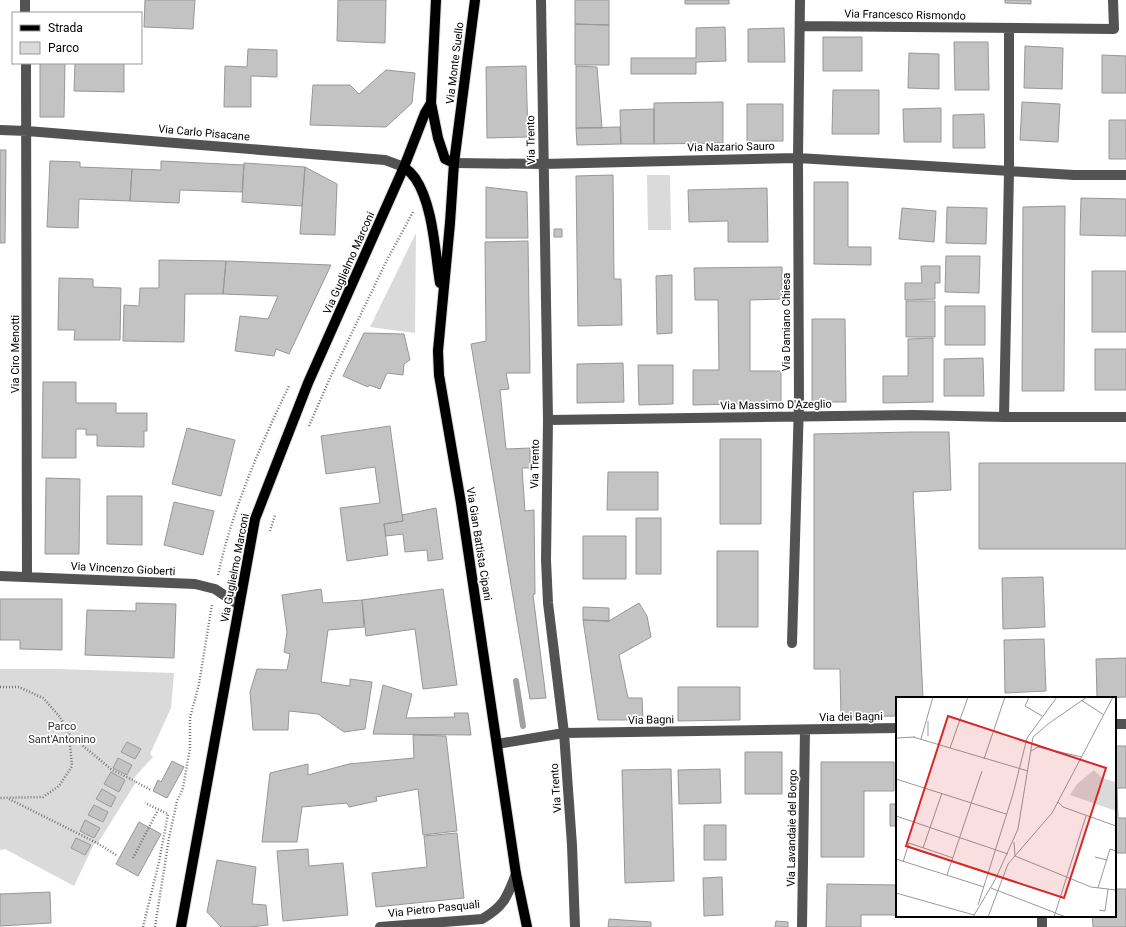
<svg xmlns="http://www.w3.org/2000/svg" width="1126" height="927" viewBox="0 0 1126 927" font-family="Roboto,sans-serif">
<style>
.green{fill:#dadada;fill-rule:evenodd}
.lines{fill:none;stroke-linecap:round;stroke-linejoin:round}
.stream{stroke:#a1a1a1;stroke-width:6}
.building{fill:#c3c3c3;stroke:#979797}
.major-casing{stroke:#dbdbdb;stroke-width:12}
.path{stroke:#757575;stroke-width:2.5;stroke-dasharray:1 2;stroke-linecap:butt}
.minor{stroke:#535353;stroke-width:10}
.major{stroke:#000;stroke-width:10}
.labels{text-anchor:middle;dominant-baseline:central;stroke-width:3.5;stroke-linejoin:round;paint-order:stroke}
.street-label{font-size:11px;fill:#000;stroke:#fff}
.park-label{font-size:11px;fill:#313131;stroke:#fff}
.inset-road{fill:none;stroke:#999;stroke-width:1}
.view{fill:#d62828;fill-opacity:0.15;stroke:#d62828;stroke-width:2}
.inset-edge{fill:none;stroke:#000;stroke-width:2}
</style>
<rect width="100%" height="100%" fill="#fff"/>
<path class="green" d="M647,175h23l1,55h-23z
M416,233l-1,100 -45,-6z
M0,669h59l115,4 -3,35 -21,46 3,3 -20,22 3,3 -38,61 -4,1 -20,42 -69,-37 -5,1zM127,742l14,7 -6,10 -13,-7zM118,758l14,7 -5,10 -14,-7zM111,772l14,8 -6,11 -14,-7zM102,790l14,7 -5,9 -14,-7zM94,805l14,7 -5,10 -14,-7zM86,821l13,7 -5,10 -14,-8zM76,838l15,7 -6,10 -14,-7z"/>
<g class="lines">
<path class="stream" d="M516,681l7,45"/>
</g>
<path class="building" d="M145,0h50l-2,29 -49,-2z
M338,0h48l-1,43 -48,-2z
M575,0h34v25l-34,-1z
M685,0h44v4h-44z
M1005,0h26v4l-26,-1z
M575,24l34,1v40h-34z
M725,27l1,34 -30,1v12h-65v-16h65v-30z
M784,28l1,34h-37v-33z
M823,37h39v34h-39z
M954,42h34l1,48h-34z
M1025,46l38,2 -1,41 -38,-1z
M248,49l29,1v27l-26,-1v31h-27l1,-41 22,1z
M909,53l30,1v35l-31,-1z
M1102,55l24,1v37h-24z
M40,63h25l-1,54h-24z
M75,63h49v29l-50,-1z
M526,66l2,71 -41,1 -1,-71z
M576,66l21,1 5,61h-26z
M386,70l29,3 -3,30 -26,24 -76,-2 3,-40h37l9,9z
M833,90h46v44h-47z
M723,102v41l-69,1v-41z
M1022,102l38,2 -2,38 -38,-2z
M747,104h36v37h-36z
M941,108v34h-37l-1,-33z
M654,109v35h-33l-1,-34z
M984,114l1,34h-32v-33z
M1109,120h17v39h-17z
M620,127l1,17 -44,1 -1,-17z
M0,150h6l-1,93h-5z
M50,161l30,1v5l52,2 -2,32 -51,-2 -1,29 -31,-1z
M161,161l83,4 -2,27 -62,-2 -1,13 -49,-2 2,-32 29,1z
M244,163l61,4 -3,39 -60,-4z
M305,167l32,17 -2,51 -35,-1z
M613,175l1,104h7l1,46 -44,1 -2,-150z
M814,182h34v65h23v18l-57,-1z
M486,187l41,5 1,46h-42z
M767,188l1,54h-40v-21l-39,1 -1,-32z
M1081,198l45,1v37l-46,-1z
M1065,206l-1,185h-42l1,-184z
M947,207l40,1 -1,36 -40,-1z
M902,208l34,3 -2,31 -35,-3z
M554,229h8v8h-8z
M528,241l2,132h-24l3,16 -9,1 6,59 24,-1v20h-8l3,43 9,-1 1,84 -2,1 13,103 -16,1 -59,-355 15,-3 -1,-99z
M946,256h34l-1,37 -34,-1z
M159,260l67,1 -3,33h-38l-1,48 -61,-1 1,-36 15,1 1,-18h19z
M226,261l105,4 -42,89 -13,-5 -2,7 -39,-5 5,-35 28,3 10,-23 -55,-2z
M921,266h19v17h-5v16l-30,1v-17h17z
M782,267v32l-32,1v71h31v32l-88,2v-35h26l-1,-70h-23l-1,-32z
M1092,271h34v61h-34z
M672,275v58l-15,1 -1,-58z
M59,278l34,1v8l28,1 -1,52h-46l1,-10h-17z
M906,301h29v36h-29z
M945,306h40v39h-40z
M812,319h33l1,83h-34z
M364,333l40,1 6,26 -6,4 -1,11 -16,-2 -7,16 -11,-4 -1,2 -25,-11z
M933,338v64l-50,1v-27h25v-37z
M1095,349h31v41h-31z
M983,358l1,38h-40v-37z
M623,363l1,39 -47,1v-39z
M638,365h35v39l-34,1z
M43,382h33v21h40v10h31v18h-3v16l-47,-1v-11h-11v-6h-10v29h-34z
M390,426l13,95 -19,3 4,31 -41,6 -7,-53 40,-5 -5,-36 -49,7 -5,-38z
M187,428l48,12 -14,56 -49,-12z
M912,432h37l2,58 -38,2 10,206h-26v18l-56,1 -1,-48h-26v-235z
M720,439h41v85h-41z
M979,463h147v86h-147z
M608,472h50v38h-51z
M46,478l34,1 -1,75h-34z
M107,496h35v49l-35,-1z
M174,502l40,9 -11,44 -39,-10z
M436,508l7,51 -15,2 -1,-11 -22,2 -2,-18 -17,2 -2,-12 19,-3 -1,-6z
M636,518h25v56h-25z
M583,536h43v43h-43z
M717,551h41v76h-41z
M1043,577l2,50 -42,2 -1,-51z
M321,589l2,14 39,-3 2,27 -36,3 -7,52 29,4v-7l22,3 -7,47 -21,3 -26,-18 -29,-3 -1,19h-35l-3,-38 7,-23 30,1 3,-16 -6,-2 3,-20 -5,-37z
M443,589l14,96 -34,4 -8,-60 -49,7 -4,-36z
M0,599h62v51l-42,-1v-9h-20z
M136,603l40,1 -2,54 -89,-3 2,-45 49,1z
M639,603l8,13 4,21 -32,18 9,43h14l1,22h-45l-15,-100 26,1z
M583,607l26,1v13l-26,-1z
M1044,639l2,52 -41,2 -1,-53z
M1126,658v39l-29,1 -1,-39z
M383,685l29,9 -6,24 49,-1 -1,-4h14l3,22 -98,-1z
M678,687h62v33l-62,1z
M413,735l33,1 11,95 -34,4 -5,-46 -42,8 1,4 -28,6 -2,-4 -45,4 -5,35h-35l8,-69 38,-9v11l41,-11 65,-6z
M127,742l14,7 -6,10 -14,-7z
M1115,746h11v42h-9l1,30h8v35h-11z
M745,752h37v42h-37z
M118,758l14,7 -5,10 -14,-7z
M172,761l12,6 -17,31 -14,-7 5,-11 3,2z
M821,762h73v29h-30v66h-43z
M671,769l3,112 -49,2 -3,-113z
M720,769l1,34 -42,1 -1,-34z
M111,772l14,8 -6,12 -15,-8z
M102,789l14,8 -5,10 -15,-8z
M890,804h7v22h-7z
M94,805l14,7 -5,10 -15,-7z
M85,820l15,8 -6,10 -14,-7z
M139,822l22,12 -23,42 -22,-12z
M704,825h22v35h-22z
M457,833l7,65 -88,9 -4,-34 55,-6 -3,-31z
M76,838l15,7 -6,10 -14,-7z
M308,849l1,17 34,-3 5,52 -65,6 -6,-70z
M217,860l39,7 -4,37 14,1 2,20 -18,2h-29l-14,-15z
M722,877l1,38 -19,1 -1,-38z
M827,884l70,1v30h-36v12h-35z
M1115,889h11v38h-33l-1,-11h23z
M50,892l1,31 -51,3v-32z
M609,919l42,3v5h-43z
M776,921l12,1v5h-13z"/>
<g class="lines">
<g class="major-casing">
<path id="major" d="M475,0l-21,163 -4,60 -12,128 1,24 22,128 55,371 11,53
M431,103l7,35 7,21 9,4
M404,167c4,3 8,7 11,11 18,26 20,74 25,105
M181,927l74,-408 53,-136 96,-216 21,-54 6,-10 5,-103"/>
</g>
<path class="path" d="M309,426l21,-48 56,-116 27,-50
M270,531l5,-16
M218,575c14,-65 42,-129 71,-189
M0,687h19l24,11 17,19 9,17 3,32 -13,20 -16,11 -43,1
M69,734l43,36 23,11
M136,782l15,8
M9,799l88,44 19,12
M133,858l25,-48
M143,927l16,-65 9,-48 -23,-11
M155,927l14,-89 8,-37 6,-13 7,-40v-30l9,-34 13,-80"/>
<path class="minor" d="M25,0v13
M541,0l7,420 -2,140 2,43 16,130 8,112 3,82
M800,26l314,3 -1,-29
M26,63l1,514
M0,130l27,1 358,29 19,7
M454,163l89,1 255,-6 276,17h52
M1004,417l5,-245v-144
M548,420l366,-5 90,2h122
M0,576l195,8 20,5 24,16
M792,643l7,-240 -1,-245 2,-158
M1115,724h11
M497,744l67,-11 333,-5
M380,927l102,-8c23,-13 25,-23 34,-45
M802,927l3,-197
M1042,927v-11"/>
<use href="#major" class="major"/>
</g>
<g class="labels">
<g class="street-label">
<text transform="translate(905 15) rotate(1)">Via Francesco Rismondo</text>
<text transform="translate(455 63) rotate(-83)">Via Monte Suello</text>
<text transform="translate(204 133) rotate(5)">Via Carlo Pisacane</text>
<text transform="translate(531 140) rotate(-91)">Via Trento</text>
<text transform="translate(731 147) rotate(-1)">Via Nazario Sauro</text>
<text transform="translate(349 263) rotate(-66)">Via Guglielmo Marconi</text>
<text transform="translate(786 322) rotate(-90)">Via Damiano Chiesa</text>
<text transform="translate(15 354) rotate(-90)">Via Ciro Menotti</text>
<text transform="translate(776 405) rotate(-1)">Via Massimo D'Azeglio</text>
<text transform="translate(535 464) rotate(-89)">Via Trento</text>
<text transform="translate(479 544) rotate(81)">Via Gian Battista Cipani</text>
<text transform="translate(235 568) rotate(-79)">Via Guglielmo Marconi</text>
<text transform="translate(123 569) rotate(3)">Via Vincenzo Gioberti</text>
<text transform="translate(851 717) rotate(-1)">Via dei Bagni</text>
<text transform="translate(651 720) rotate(-1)">Via Bagni</text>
<text transform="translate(556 788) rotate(-94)">Via Trento</text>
<text transform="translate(792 828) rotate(-89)">Via Lavandaie del Borgo</text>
<text transform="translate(434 909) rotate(-6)">Via Pietro Pasquali</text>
</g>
<g class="park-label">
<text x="62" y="726">Parco<tspan x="62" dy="13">Sant'Antonino</tspan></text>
</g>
</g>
<g transform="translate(896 697)">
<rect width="220" height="220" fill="#fff"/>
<path d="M198,73l8,8 14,4v29l-46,-16 7,-11z" fill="#dadada"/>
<path class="inset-road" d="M133,0l-4,9 17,10M185,3l23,15M32,39v-15M17,40l115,34M0,41l19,-1M25,42l12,-42M54,51l18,-51M135,54l7,-4 44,10M88,62l21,-62M0,82l110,35M162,105l5,5 53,19M0,119l112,38M118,145l1,14M27,151l19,-55M119,159l76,31 25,3M199,160l12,3M0,162l88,28M7,165l6,-19 44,15M51,178l35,-104M95,191l75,29M202,191l12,-39 6,2M0,196l78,22M82,208l35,-111 14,-56 30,-41M203,213l6,1 3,-22M77,220l22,-37 23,-51 15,-92 15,-13 39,-27M92,220l20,-53 44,-51 61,-116M158,220l32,-101"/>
<path class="view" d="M52,19l158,52 -42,130 -158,-52z"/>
<rect width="220" height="220" class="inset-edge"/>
</g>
<rect x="12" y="12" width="130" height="52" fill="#ffffff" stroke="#999999"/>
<rect x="20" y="25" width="20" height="6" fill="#000000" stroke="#999999"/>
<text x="48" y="32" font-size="12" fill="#000000">Strada</text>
<rect x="20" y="42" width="20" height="12" fill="#dadada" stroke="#999999"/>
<text x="48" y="52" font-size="12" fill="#000000">Parco</text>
</svg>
